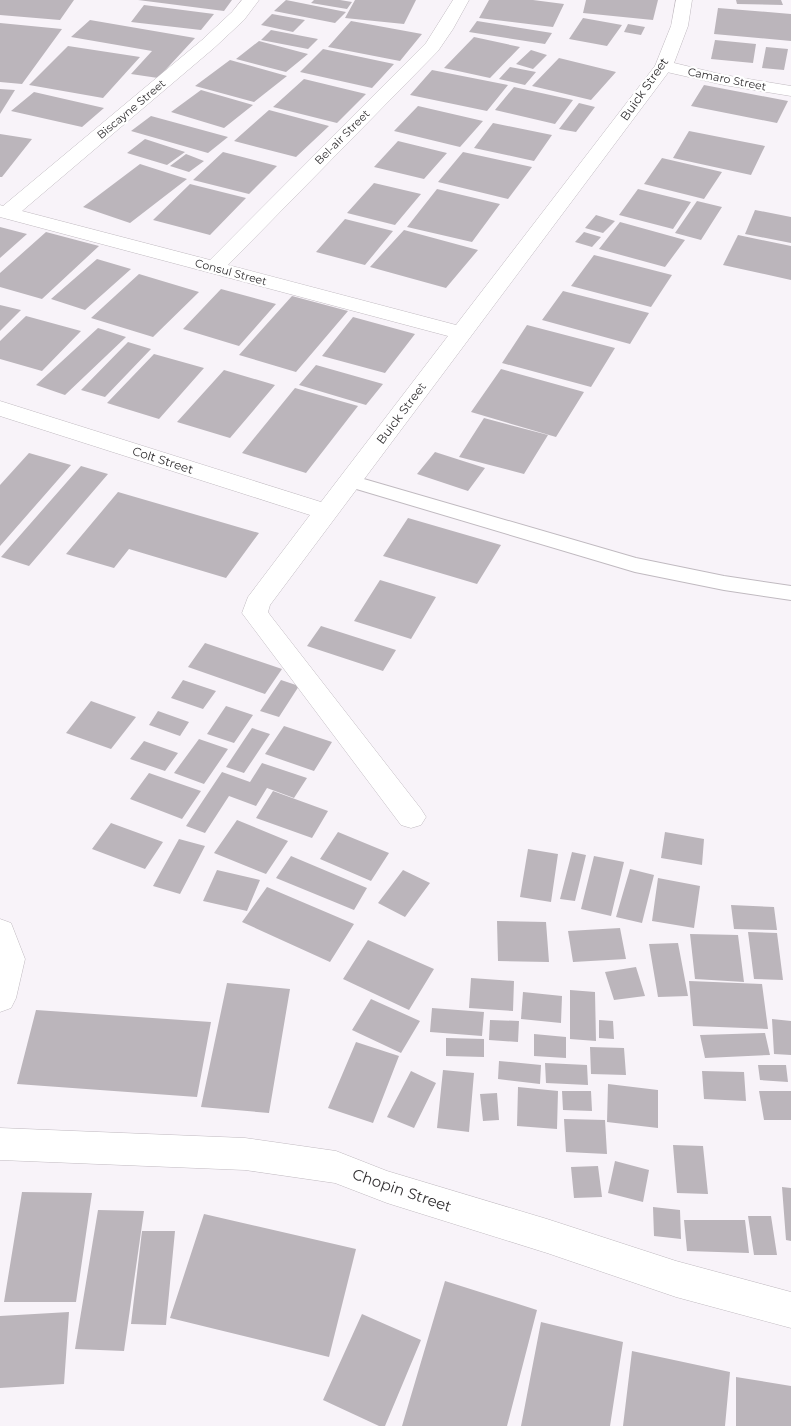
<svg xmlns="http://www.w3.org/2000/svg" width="791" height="1426" viewBox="0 0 791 1426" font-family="Montserrat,sans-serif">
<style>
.building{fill:#bbb5bb}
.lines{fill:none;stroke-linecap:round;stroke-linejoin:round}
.service-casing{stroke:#c0bac0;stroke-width:2}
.minor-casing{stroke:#c0bac0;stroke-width:1}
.tertiary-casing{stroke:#c0bac0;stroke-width:1}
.service{fill:#fff;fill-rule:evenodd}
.minor{fill:#fff;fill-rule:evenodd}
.tertiary{fill:#fff;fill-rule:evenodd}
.labels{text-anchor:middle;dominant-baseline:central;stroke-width:4.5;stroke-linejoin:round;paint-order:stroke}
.far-street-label{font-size:11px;fill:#333133;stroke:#fff}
.street-label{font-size:12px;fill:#333133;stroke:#fff}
.near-street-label{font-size:15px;fill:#333133;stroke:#fff}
</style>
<rect width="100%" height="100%" fill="#f8f3f9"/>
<path class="building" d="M0,0h74l-14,20 -60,-5z
M138,0h94l-8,11z
M286,0l60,12 -11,11 -61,-12z
M314,0h26l12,2 -5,7 -36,-6z
M355,0h61l-12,24 -59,-6z
M489,0h44l31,4 -11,23 -74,-9z
M586,0h72l-5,20 -70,-7z
M736,0h45l2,5 -46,-1z
M144,5l70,9 -13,16 -70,-8z
M718,8l73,6v27l-77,-7z
M272,14l33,6 -12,12 -32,-7z
M583,18l39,7 -15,21 -38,-7z
M90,20l105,18 -37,40 -27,-4 21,-23 -81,-14z
M351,21l71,13 -22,27 -72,-14z
M477,21l75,12 -7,11 -76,-12z
M0,23l62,6 -40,55 -22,-2z
M628,24l17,3 -4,8 -17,-3z
M271,30l47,9 -10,10 -47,-9z
M474,37l46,10 -30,31 -46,-10z
M715,40l41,4 -3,19 -42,-4z
M259,41l49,13 -22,18 -50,-13z
M68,46l72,11 -37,41 -74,-13z
M766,47l22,2 -4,21 -22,-2z
M323,49l71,15 -22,24 -72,-16z
M531,50l16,5 -14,14 -17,-5z
M559,58l57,14 -25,28 -59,-14z
M230,60l57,16 -33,26 -59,-16z
M510,67l26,5 -11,13 -26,-6z
M432,70l76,15 -21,26 -77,-16z
M304,79l62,15 -29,29 -64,-16z
M704,85l84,16 -11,22 -86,-17z
M514,87l59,13 -18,24 -60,-14z
M0,89l15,1 -15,24z
M201,90l52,15 -29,23 -53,-16z
M34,92l70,16 -22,19 -71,-16z
M579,103l16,4 -19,25 -17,-3z
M418,106l65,15 -23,26 -66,-16z
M269,110l60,16 -33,31 -62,-16z
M151,116l77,21 -20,16 -77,-22z
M493,123l59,12 -18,26 -60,-13z
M689,131l76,15 -14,29 -78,-17z
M0,134l32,5 -30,38h-2z
M145,139l40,13 -18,13 -40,-12z
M398,141l49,12 -23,26 -50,-12z
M223,152l54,14 -28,28 -56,-14z
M463,152l69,15 -24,32 -70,-17z
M186,154l18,7 -15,11 -19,-6z
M662,158l60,14 -18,27 -60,-15z
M140,164l47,15 -57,44 -47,-16z
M374,183l47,11 -26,31 -48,-12z
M190,184l56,14 -36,37 -57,-15z
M437,189l63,15 -28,38 -65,-15z
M638,189l53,13 -18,27 -54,-14z
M697,201l25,6 -21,33 -26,-7z
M755,210l36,7v26l-46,-9z
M596,215l19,6 -12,12 -18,-5z
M345,219l48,12 -28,34 -49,-13z
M620,222l65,18 -20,27 -66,-18z
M0,227l27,7 -27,24z
M404,230l74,20 -32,38 -76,-21z
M46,232l53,14 -57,53 -42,-12v-14z
M584,232l17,5 -9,10 -17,-5z
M738,235l53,11v34l-68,-15z
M594,255l78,20 -21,32 -80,-21z
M97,259l34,10 -46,41 -34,-11z
M139,274l60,18 -46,45 -62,-19z
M221,289l55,15 -37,42 -56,-17z
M563,291l86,22 -19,31 -88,-24z
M292,296l56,15 -52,61 -57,-17z
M0,305l21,5 -21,21z
M26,316l55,15 -39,40 -42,-12v-18z
M353,317l62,17 -30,39 -63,-17z
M527,325l88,23 -24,39 -89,-24z
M98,328l28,9 -61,58 -29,-10z
M128,342l23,7 -46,48 -24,-7z
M154,354l50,14 -45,51 -52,-16z
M316,365l67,19 -17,21 -67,-20z
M501,369l83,23 -28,45 -85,-25z
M224,370l51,15 -45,53 -53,-16z
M295,388l63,18 -52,67 -64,-20z
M484,418l64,17 -24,39 -65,-17z
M435,452l50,16 -17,23 -51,-17z
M29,453l42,12 -71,81v-61z
M81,466l27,8 -79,92 -28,-9z
M118,492l141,41 -33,45 -97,-29 -15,19 -48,-14z
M408,518l93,27 -24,39 -94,-28z
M380,580l56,17 -25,42 -57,-18z
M321,626l75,24 -13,21 -76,-25z
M205,643l77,26 -17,25 -77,-27z
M183,680l33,11 -13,18 -32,-11z
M281,680l18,6 -20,31 -19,-6z
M91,701l45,16 -25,32 -45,-16z
M226,706l27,9 -19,28 -27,-9z
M158,711l31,11 -9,14 -31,-11z
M284,726l48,16 -18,29 -49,-17z
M252,728l18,6 -26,39 -18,-6z
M199,739l29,10 -24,35 -30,-11z
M144,741l34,12 -13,18 -35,-12z
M262,763l45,15 -13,20 -27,-10 -11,18 -27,-10 -24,37 -19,-7 36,-54 28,10z
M149,773l52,18 -19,28 -52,-20z
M273,791l55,20 -16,27 -56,-20z
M237,820l51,21 -22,33 -52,-21z
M111,823l52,19 -18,27 -53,-20z
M338,832l51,21 -18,28 -51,-22z
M665,832l39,7 -2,26 -41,-7z
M179,839l26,7 -25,48 -27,-8z
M528,849l30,5 -7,48 -31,-5z
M572,852l14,3 -11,46 -15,-2z
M291,856l76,32 -13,22 -78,-32z
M594,856l30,6 -13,54 -30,-7z
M630,869l24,6 -12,48 -26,-6z
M217,870l43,10 -13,31 -44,-10z
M403,870l27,13 -25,34 -27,-14z
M658,878l42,8 -6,42 -42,-7z
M267,887l87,37 -24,38 -88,-40z
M731,905l43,2 3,23 -43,-1z
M497,921l49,1 3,40 -51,-1z
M620,928l6,31 -53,3 -5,-31z
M748,932l29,1 6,47 -29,-1z
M690,934l48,1 6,47 -49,-3z
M368,940l66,29 -25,41 -66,-31z
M678,943l10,53 -30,1 -9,-53z
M636,967l9,29 -31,4 -9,-28z
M471,978l43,3 -1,30 -44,-3z
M689,981l73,3 6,45 -75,-3z
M227,983l63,6 -21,124 -68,-6z
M570,990l25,2 1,49 -26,-2z
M523,992l39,4 -1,27 -40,-4z
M371,999l49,22 -19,32 -49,-23z
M432,1008l52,4 -2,24 -52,-4z
M36,1010l175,12 -14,75 -180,-13z
M772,1019l19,2v34l-17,-1z
M490,1020l29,1 -1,21 -29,-2z
M599,1020l14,1 1,18 -15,-1z
M765,1033l5,22 -65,3 -5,-23z
M534,1034l32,3v21l-32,-2z
M446,1038l38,1v18l-38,-1z
M356,1042l43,14 -26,67 -45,-15z
M590,1047l34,1 2,27 -35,-1z
M499,1061l42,4 -1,19 -42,-5z
M545,1063l42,2 1,20 -42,-2z
M758,1065h28l2,17 -28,-2z
M443,1070l31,3 -5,59 -32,-4z
M411,1071l25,12 -22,45 -27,-11z
M702,1071l42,1 2,29 -42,-2z
M608,1084l50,6v38l-51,-6z
M518,1087l40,4 -1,38 -40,-3z
M562,1091h29l1,20 -29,-1z
M759,1091h32v29h-27z
M497,1093l2,27 -16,1 -3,-27z
M564,1119l41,1 2,34 -41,-2z
M673,1145l30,1 5,48 -31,-1z
M615,1161l34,9 -6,32 -35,-9z
M598,1166l4,31 -28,1 -3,-31z
M782,1187l9,1v53l-5,-1z
M22,1192l70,1 -16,109h-72z
M653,1207l27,3 1,29 -27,-3z
M98,1210l46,1 -20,140 -49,-2z
M204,1214l152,35 -27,108 -159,-39z
M748,1216h23l6,39h-23z
M684,1220h61l4,33 -62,-2z
M142,1231h33l-9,94 -35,-1z
M445,1281l92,29 -30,116h-105z
M69,1312l-5,72 -64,4v-72z
M362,1314l59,26 -36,86h-6l-56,-26z
M541,1322l82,20 -13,84h-89z
M632,1351l98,21 -5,54h-102z
M736,1377l55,9v40h-55z"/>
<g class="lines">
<g class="service-casing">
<path id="service" d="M350,475l286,83 88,18 67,10v14l-67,-10 -89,-18 -292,-87 -3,-4 3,-4z"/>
</g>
<g class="minor-casing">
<path id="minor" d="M242,0h17l-15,20 -30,28 -192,163 188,49 216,-217 27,-43h16l-16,29 -15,22 -210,214 228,60 202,-263 6,-1 6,1 3,4 -403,539 -2,7 2,3 151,194 5,8 -5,8 -10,3 -10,-3 -159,-212 6,-16 62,-82 -310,-99v-15l321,101 127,-166 -448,-119v-12l3,1 199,-166 30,-28z
M0,919l11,4 14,36 -9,39 -5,10 -11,4z
M0,1128l245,10 91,13 51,20 160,48 129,42 115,31v36l-115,-31 -129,-44 -160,-50 -52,-20 -90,-13 -245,-10z"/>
</g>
<g class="tertiary-casing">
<path id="tertiary" d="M676,0h16l-4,26 -14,37 50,12 67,11v10l-67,-11 -66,-15 -3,-4 16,-40z"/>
</g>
<use href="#service" class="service"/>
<use href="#minor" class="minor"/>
<use href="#tertiary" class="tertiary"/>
</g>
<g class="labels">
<g class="far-street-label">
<text transform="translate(727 79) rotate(11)">Camaro Street</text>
<text transform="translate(131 109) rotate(-40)">Biscayne Street</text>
<text transform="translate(342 137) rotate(-45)">Bel-air Street</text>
<text transform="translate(231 272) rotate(15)">Consul Street</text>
</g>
<g class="street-label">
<text transform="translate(644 89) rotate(-55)">Buick Street</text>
<text transform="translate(401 413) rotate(-53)">Buick Street</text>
<text transform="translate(163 460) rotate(18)">Colt Street</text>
</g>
<g class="near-street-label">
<text transform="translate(402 1190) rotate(19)">Chopin Street</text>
</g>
</g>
</svg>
